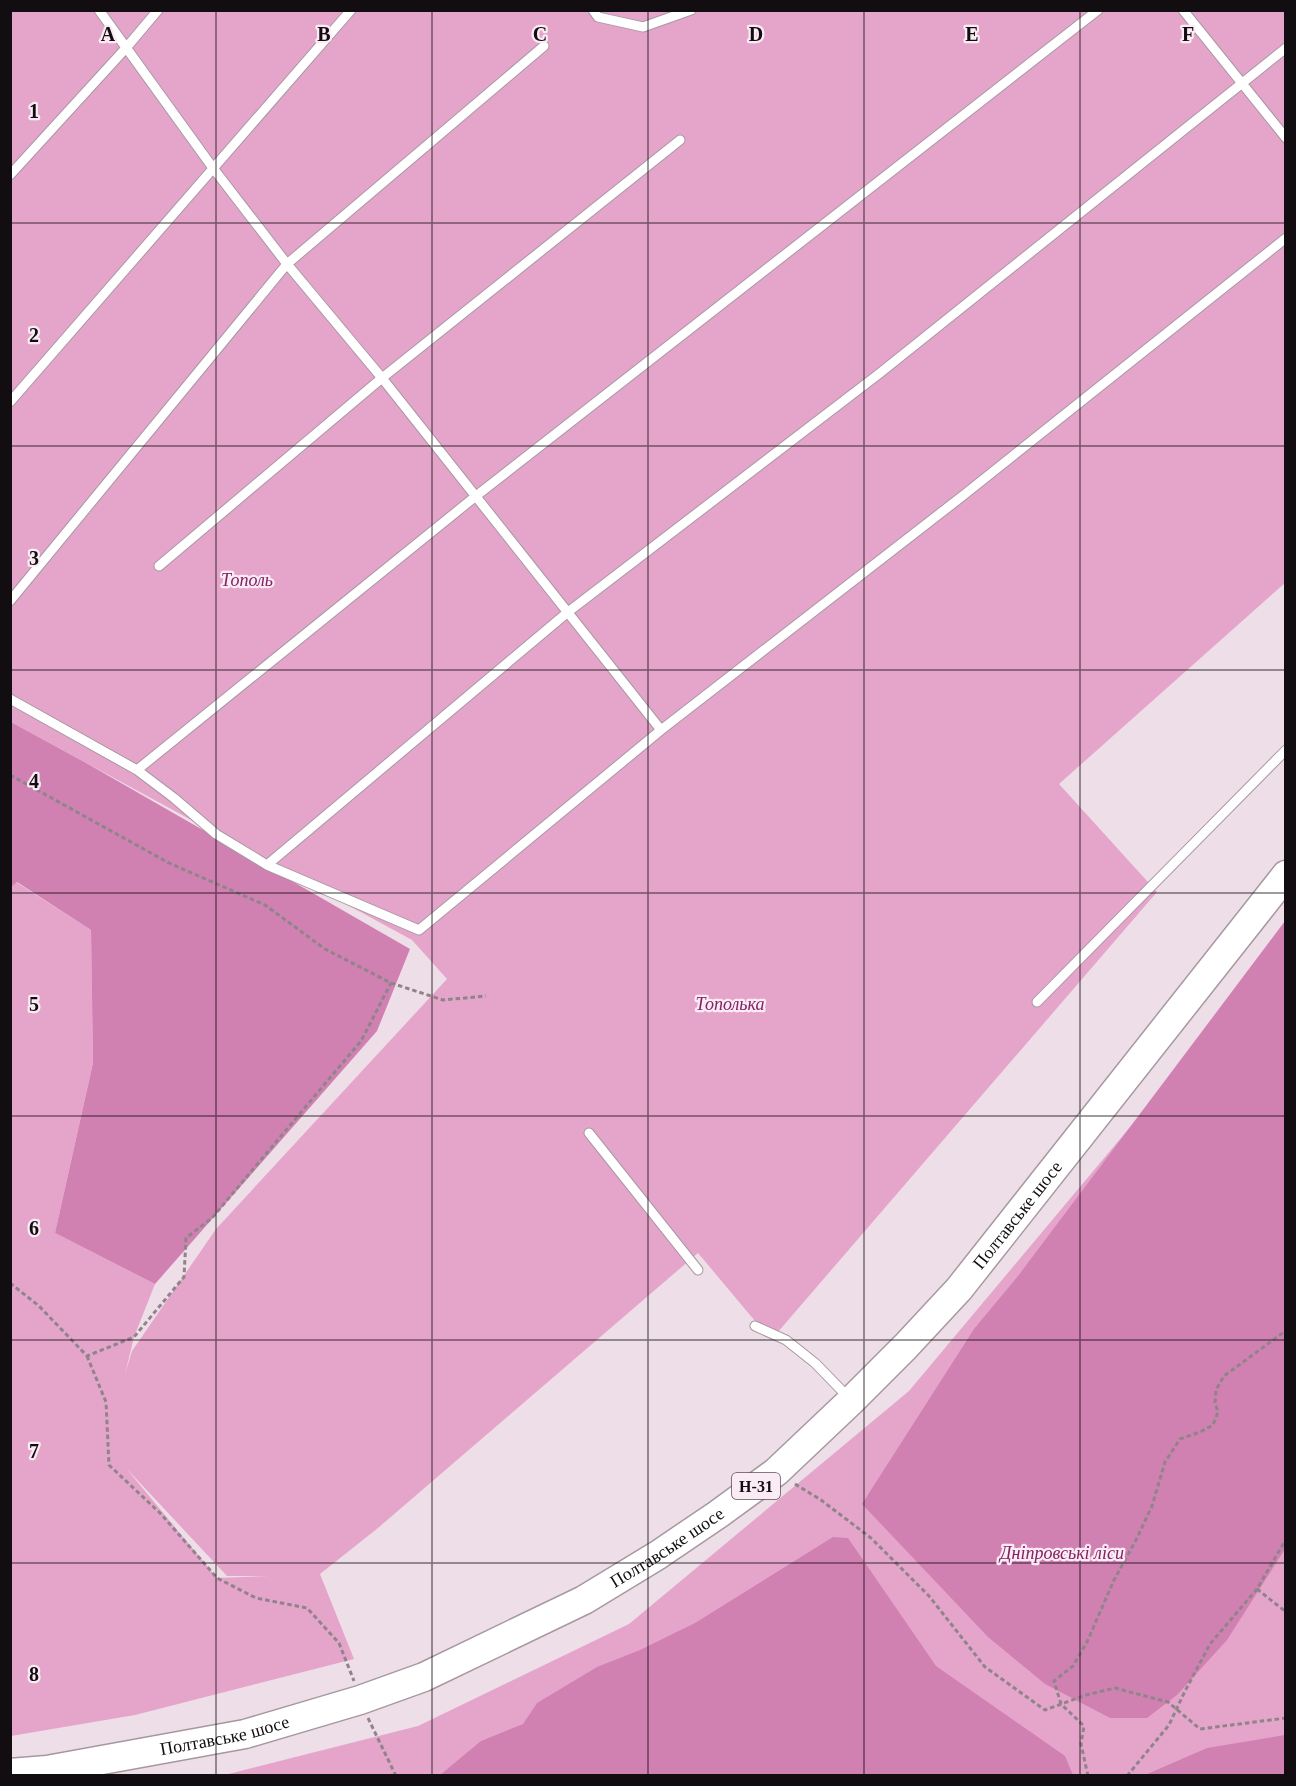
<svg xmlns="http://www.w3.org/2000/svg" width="1296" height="1786" viewBox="0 0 1296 1786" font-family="'Times New Roman',serif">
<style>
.green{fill:#e5a5cb;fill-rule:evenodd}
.forest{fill:#d180b2}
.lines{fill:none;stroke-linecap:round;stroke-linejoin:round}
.service-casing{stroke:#a798a0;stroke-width:11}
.primary-casing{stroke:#a798a0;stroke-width:31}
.path{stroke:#8f848a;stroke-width:3;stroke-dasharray:4.5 3;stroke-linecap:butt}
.service{stroke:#fff;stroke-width:9}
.primary{stroke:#fff;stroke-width:28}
.grid{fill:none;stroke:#120d10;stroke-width:1.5;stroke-opacity:0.55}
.labels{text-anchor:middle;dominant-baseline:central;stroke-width:4.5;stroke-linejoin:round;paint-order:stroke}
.shield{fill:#fbebf4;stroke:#585054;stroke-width:1.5}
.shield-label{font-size:16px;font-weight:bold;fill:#120d10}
.park-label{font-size:18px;font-style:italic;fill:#822365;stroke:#fbebf4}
.street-label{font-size:18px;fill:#120d10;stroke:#fbebf4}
.grid-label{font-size:20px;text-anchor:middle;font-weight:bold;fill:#120d10;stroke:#fbebf4;stroke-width:4.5;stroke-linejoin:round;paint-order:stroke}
</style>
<rect width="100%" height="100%" fill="#eedee7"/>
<path class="green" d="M11,11h1274v572l-226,201 98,108 -386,448 -73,-87 -320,275 -58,46 34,85 -219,56 -124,21v-849l5,-5 75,48 2,133 -38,170 100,51 -21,53 -9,37 7,-23 84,-122 231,-250 -35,-39 -401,-218zM126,1468l101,108h42l-52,2z
M1285,936v839l-1064,1 197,-50 211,-102 280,-233 278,-332z"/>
<path class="forest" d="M11,722l77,42 322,185 -33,82 -222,253 -100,-51 38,-170 -2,-133 -74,-48 -6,5z
M1285,921v628l-58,91 -50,55 -30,23h-37l-65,-34 -57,-47 -126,-133 112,-175 44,-53z
M833,1537l15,1 88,128 129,90 8,19h-633l41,-34 42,-17 14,-21 60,-36 43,-17 55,-27z
M1285,1735v40h-140l62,-27z"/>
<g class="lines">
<g class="service-casing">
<path id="service" d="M99,10l114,158 74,96 95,114 279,352
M593,10l5,7 45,10 48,-17
M1183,10l103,128
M10,175l116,-127 32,-38
M10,402l341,-392
M159,566l223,-188 298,-238
M10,601l277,-337 257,-218
M10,699l127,71 37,28 42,36 51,31 152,65 242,-200 304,-236 321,-256
M137,770l339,-274 622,-486
M267,865l301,-253 312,-239 406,-325
M1037,1002l249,-252
M589,1133l109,137
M755,1326l31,14 29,23 35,36"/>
</g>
<g class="primary-casing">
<g id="primary">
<path id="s1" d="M10,1773l37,-3 198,-36 115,-34 64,-23 160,-77 74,-45 59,-40 59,-43 75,-71 55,-55 53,-57 327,-414"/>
</g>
</g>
<path class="path" d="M10,775l159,88 96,42 60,44 66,34 52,17 43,-4
M10,1283l29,23 48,50 47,-19 50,-60 2,-39 26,-20 149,-177 30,-58
M87,1356l19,46 3,63 51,48 57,65 39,20 51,10 32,35 15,38
M795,1484l26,16 50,38 58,58 56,71 60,43 41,-15 29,-7 53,14 32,27 86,-11
M1257,1589l29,23
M368,1718l28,58
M1088,1776l-7,-32 3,-18 -23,-22 -7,-23 19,-15 14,-24 27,-62 22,-40 16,-34 13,-44 15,-23 20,-7 13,-7 5,-13 -3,-9 1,-13 8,-14 60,-44 2,-3
M1127,1776l42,-51 16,-34 25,-47 47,-55 29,-50"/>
<use href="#service" class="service"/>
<use href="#primary" class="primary"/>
</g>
<path class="grid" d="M216,10v1766M432,10v1766M648,10v1766M864,10v1766M1080,10v1766M10,223h1276M10,446h1276M10,670h1276M10,893h1276M10,1116h1276M10,1340h1276M10,1563h1276"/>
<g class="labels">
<rect class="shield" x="732" y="1473" width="48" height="26" rx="4.5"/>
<g class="shield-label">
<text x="756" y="1486">Н-31</text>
</g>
<g class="park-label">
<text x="247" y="580">Тополь</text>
<text x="730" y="1004">Тополька</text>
<text x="1062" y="1553">Дніпровські ліси</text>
</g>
<g class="street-label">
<text stroke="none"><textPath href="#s1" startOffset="1188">Полтавське шосе</textPath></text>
<text stroke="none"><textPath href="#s1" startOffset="702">Полтавське шосе</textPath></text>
<text stroke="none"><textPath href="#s1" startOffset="218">Полтавське шосе</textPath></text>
</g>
</g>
<g class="grid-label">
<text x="108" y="41">A</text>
<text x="324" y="41">B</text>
<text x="540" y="41">C</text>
<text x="756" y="41">D</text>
<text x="972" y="41">E</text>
<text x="1188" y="41">F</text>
<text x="34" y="118">1</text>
<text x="34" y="342">2</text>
<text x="34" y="565">3</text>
<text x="34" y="788">4</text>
<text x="34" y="1011">5</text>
<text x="34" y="1235">6</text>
<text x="34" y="1458">7</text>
<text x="34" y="1681">8</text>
</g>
<rect width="1296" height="1786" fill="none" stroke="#120d10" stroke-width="24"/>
</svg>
